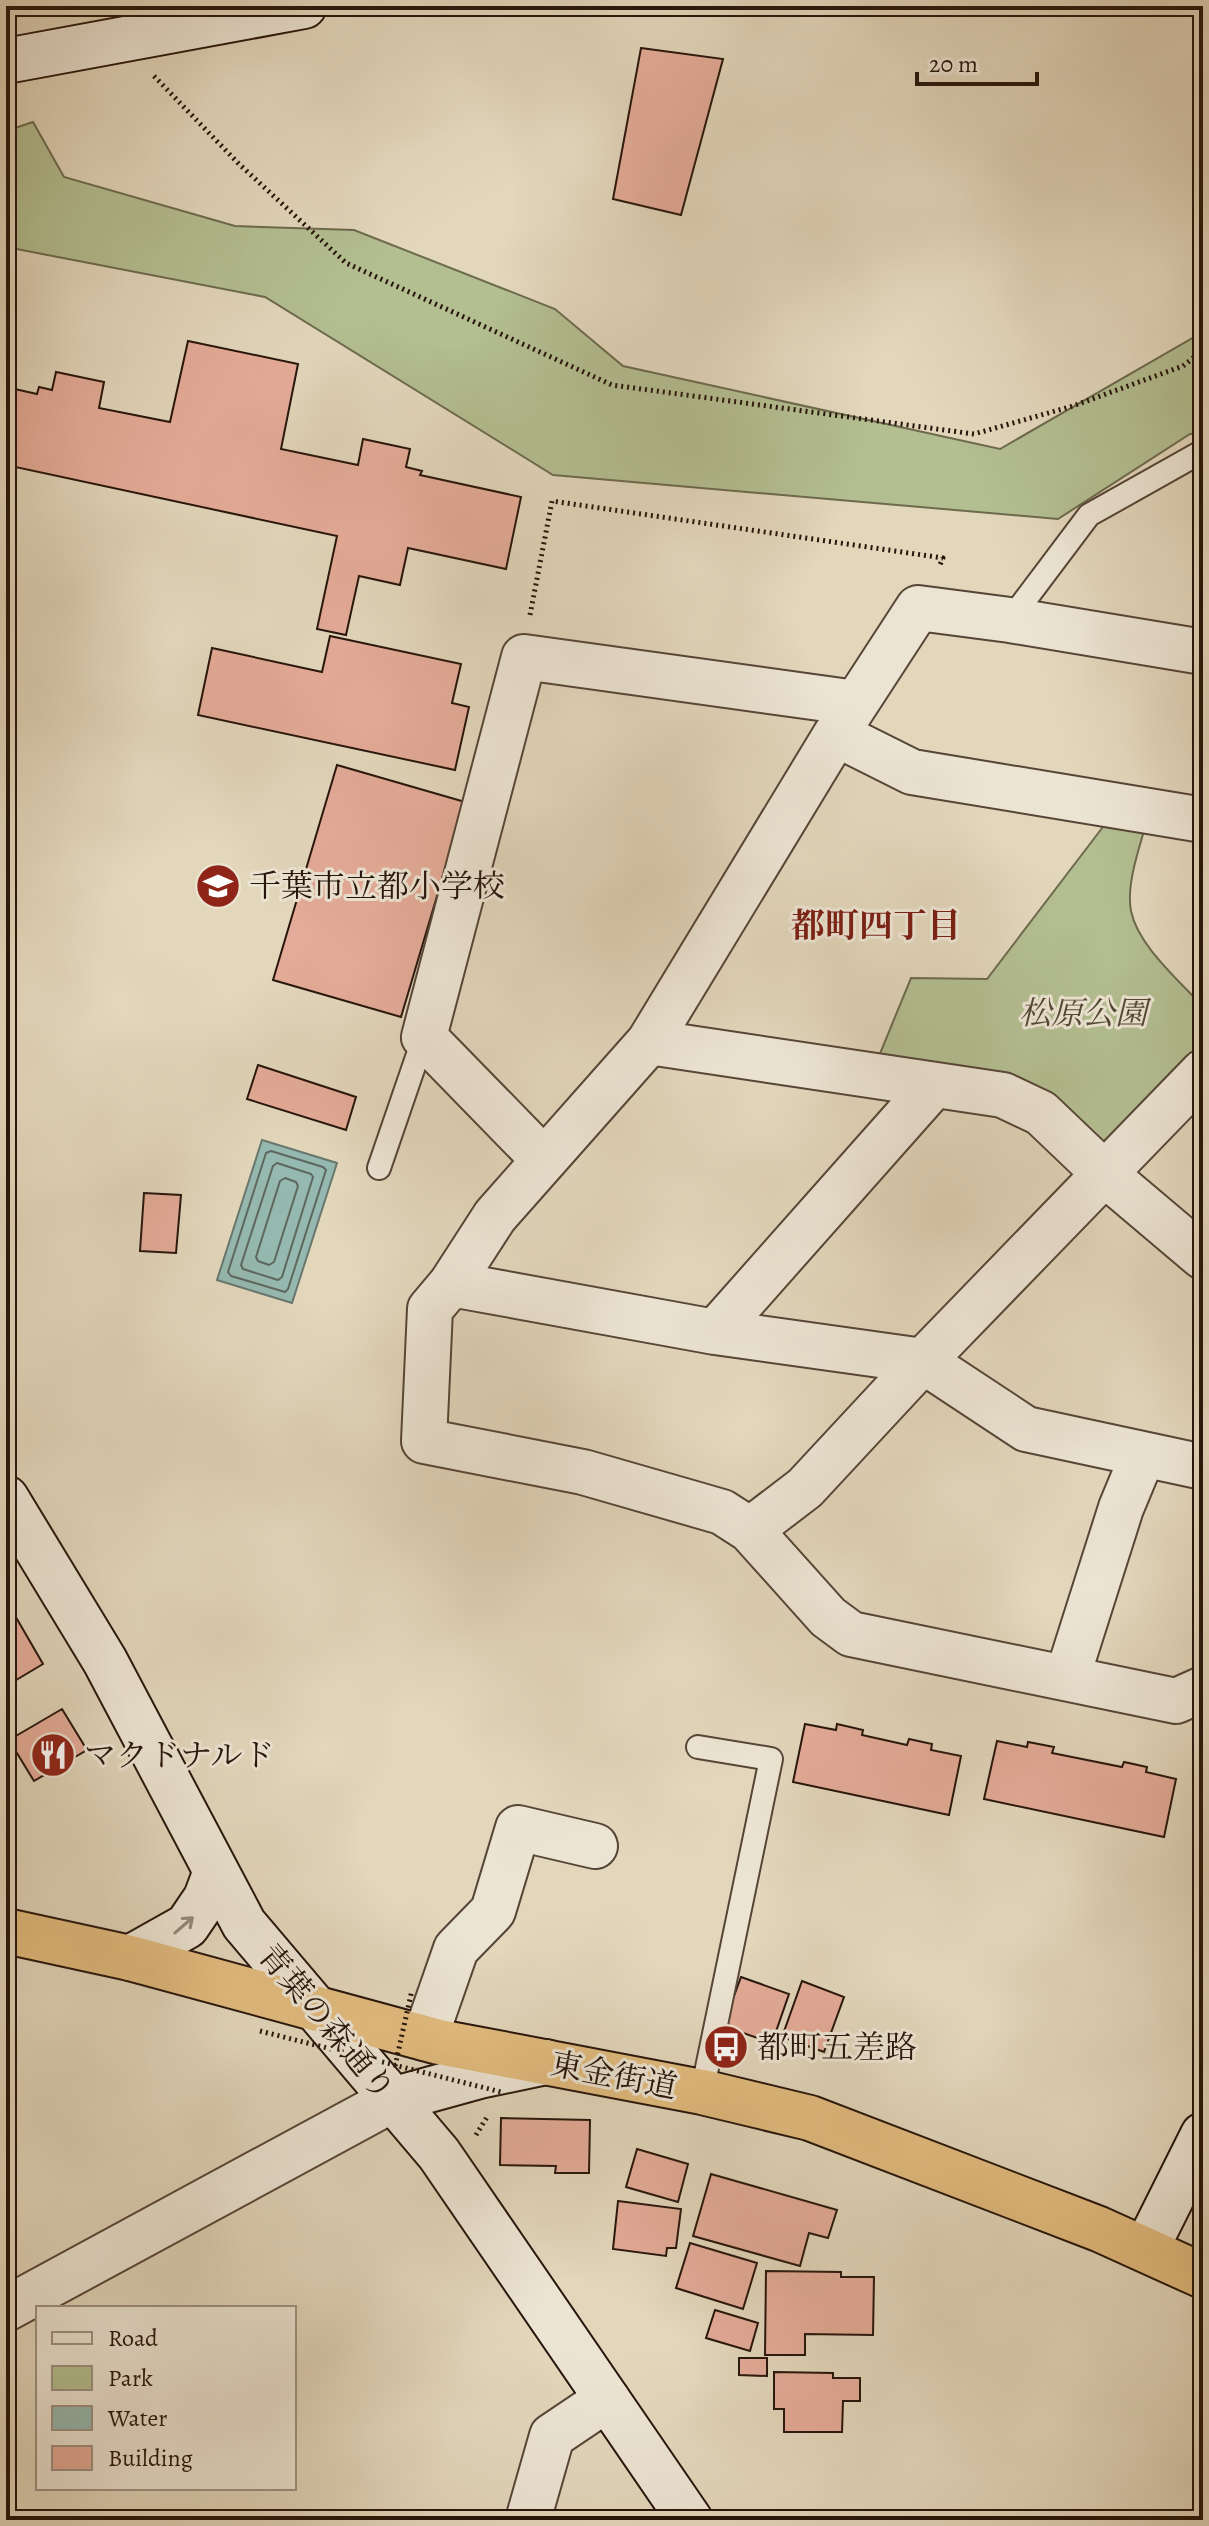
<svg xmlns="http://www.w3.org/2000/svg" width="1209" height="2526" viewBox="0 0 1209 2526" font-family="Alegreya,'Noto Serif JP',serif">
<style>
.green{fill:#b3be91;stroke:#6d6a4e;stroke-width:2}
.water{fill:#95b9b0;stroke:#69776e;stroke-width:2}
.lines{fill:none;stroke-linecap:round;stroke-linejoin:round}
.shore{stroke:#5e675e;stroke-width:2}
.building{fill:#e4ab98;stroke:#27150b;stroke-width:2}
.lane-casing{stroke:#564537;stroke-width:26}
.street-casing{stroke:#564537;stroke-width:48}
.secondary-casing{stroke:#27150b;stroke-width:48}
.highway-casing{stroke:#27150b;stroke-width:48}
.path{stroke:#27150b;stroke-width:5;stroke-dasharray:2 4;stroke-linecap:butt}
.lane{stroke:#ece4d3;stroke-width:22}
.street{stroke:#ece4d3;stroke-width:44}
.secondary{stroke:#ece4d3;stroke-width:44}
.highway{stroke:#e1bb7e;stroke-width:44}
.path-bridge{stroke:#27150b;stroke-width:5;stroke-dasharray:2 4;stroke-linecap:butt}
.oneway{stroke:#938779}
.labels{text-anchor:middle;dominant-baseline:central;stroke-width:6;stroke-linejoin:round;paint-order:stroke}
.poi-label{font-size:32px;fill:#27150b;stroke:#ece4d3;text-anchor:start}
.park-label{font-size:32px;font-style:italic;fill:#514833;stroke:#ece4d3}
.street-label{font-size:32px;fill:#27150b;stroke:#ece4d3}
.neighbourhood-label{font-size:34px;font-weight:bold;fill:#7a1f14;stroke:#ece4d3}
</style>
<rect width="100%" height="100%" fill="#e2d6bb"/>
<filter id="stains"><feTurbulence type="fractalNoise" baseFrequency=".0025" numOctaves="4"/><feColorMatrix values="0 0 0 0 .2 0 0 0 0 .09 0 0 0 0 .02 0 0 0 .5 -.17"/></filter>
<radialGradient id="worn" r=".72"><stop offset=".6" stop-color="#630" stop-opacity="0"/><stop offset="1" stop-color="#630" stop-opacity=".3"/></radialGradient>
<path class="green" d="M33,122l31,55 171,49 119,4 201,79 68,57 377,83 203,-117v102h-13l-132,85 -505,-44 -288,-178 -259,-50v-116z
M1109,819l37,5c-7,25 -20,61 -15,87 7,35 49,70 72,96v52l-85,89 -241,-87 34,-83 76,1z"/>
<path class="water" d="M262,1140l75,23 -45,140 -75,-23z"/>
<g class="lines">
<path class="shore" d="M271,1151l52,16 3,3 -38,119 -3,3 -54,-16 -3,-4 38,-119z
M277,1163l34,11 2,3 -31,100 -4,3 -35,-11 -2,-4 32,-99z
M285,1178l11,4 2,4 -24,76 -5,3 -11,-4 -2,-4 24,-76z"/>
</g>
<path class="building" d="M641,48l82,11 -42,156 -68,-16z
M188,341l110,23 -17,85 77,16 5,-26 47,10 -4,18 16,4 -2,4 101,22 -15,72 -98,-21 -8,37 -41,-9 -13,59 -29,-6 20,-93 -331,-71v-78l31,7 2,-7 13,3 4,-18 48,10 -5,26 71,14z
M330,636l131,28 -9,39 17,4 -14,63 -257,-55 14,-67 110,24z
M337,765l128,37 -64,215 -128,-37z
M258,1065l98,32 -10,33 -99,-31z
M144,1193l37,2 -5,58 -36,-2z
M6,1600l37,64 -37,22z
M62,1709l25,41 -53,31 -25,-41z
M805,1724l31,6 1,-6 26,6 -1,5 45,10 2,-6 23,5 -1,6 30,6 -12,59 -156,-33z
M997,1741l30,6 1,-5 26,5 -2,6 70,14 2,-5 23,5 -1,5 30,7 -12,58 -180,-38z
M741,1977l48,17 -17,49 -49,-17z
M802,1981l42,16 -20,55 -42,-15z
M501,2118l89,2 -1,53h-34l1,-7 -56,-1z
M637,2149l51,15 -10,38 -52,-15z
M711,2174l126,36 -9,28 -19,-5 -9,33 -107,-30z
M618,2201l63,8 -5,39h-9l-1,8 -53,-7z
M690,2243l67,20 -14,46 -67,-21z
M766,2271l75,1v5h33l-1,58 -68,-1v21h-40z
M715,2310l43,13 -8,28 -44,-13z
M739,2358h28v18l-28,-1z
M774,2372l59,1v5h27v23h-17l-1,31h-58v-23h-10z"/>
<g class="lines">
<g class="lane-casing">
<path id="lane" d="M1010,620l79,-105 114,-64
M379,1168l45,-131
M698,1747l73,12 -69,333"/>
</g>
<g class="street-casing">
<path id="street" d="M1203,652l-193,-32 -92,-12 -82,126 -187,308 -154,174 -44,68 -21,25 -6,132 159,31 139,40 28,18 78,87 23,17 325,67 27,-12
M836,734l76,38 291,48
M649,1042l354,53 38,18 65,62 97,82
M544,1160l-120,-123 100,-380 332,46
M451,1284l264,48 208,29 103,68 177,38
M715,1332l219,-247
M750,1530l55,-42 118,-127 280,-289
M1067,1678l54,-170 22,-53
M425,2038l31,-89 37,-38 25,-83 77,18
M6,2309l386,-209
M528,2520l24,-84 55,-37"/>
</g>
<g class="secondary-casing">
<path id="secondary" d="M6,61l298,-55
M6,1498l99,163 139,263 195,230 251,366
M130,1958l57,-32 19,-28 10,-27
M392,2100l87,-24 67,-14
M1146,2249l57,-114"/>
</g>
<g class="highway-casing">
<path id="highway" d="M6,1931l124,27 309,84 263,50 108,26 289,111 104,47"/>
</g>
<path class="path" d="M154,76l84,87 108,100 266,122 362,49 99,-28 110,-40 20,-16
M530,615l22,-114 391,57 -4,9
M476,2135l11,-18"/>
<use href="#lane" class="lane"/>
<use href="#street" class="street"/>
<use href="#secondary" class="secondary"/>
<use href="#highway" class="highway"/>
<path class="path-bridge" d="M260,2031l241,61
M395,2066l17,-76"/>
</g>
<defs><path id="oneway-shaft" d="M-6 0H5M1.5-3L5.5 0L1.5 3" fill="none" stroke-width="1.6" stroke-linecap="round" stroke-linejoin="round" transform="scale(2)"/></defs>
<use class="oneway" href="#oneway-shaft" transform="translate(184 1925) rotate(-41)"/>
<defs>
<g id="school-disc" transform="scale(2.3)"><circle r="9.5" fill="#8f2418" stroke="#ece4d3"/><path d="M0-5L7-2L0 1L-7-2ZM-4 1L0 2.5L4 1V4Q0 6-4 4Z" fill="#fff"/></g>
<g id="restaurant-disc" transform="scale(2.3)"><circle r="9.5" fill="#8f2418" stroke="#ece4d3"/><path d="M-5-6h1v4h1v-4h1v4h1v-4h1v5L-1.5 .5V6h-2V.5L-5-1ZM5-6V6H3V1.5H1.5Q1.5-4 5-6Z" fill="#fff"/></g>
<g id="bus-disc" transform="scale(2.3)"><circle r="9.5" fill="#8f2418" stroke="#ece4d3"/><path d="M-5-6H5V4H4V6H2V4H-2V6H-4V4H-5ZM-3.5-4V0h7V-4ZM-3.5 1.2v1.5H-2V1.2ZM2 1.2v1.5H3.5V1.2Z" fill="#fff"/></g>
</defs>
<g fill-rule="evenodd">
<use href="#school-disc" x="218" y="886"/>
<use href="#restaurant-disc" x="53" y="1755"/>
<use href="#bus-disc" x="726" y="2047"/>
</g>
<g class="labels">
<g class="poi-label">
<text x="249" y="886">千葉市立都小学校</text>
<text x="84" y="1755">マクドナルド</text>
<text x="757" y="2047">都町五差路</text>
</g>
<g class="park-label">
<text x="1083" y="1013">松原公園</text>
</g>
<g class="street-label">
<text transform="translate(327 2022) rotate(50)">青葉の森通り</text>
<text transform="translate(614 2075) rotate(11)">東金街道</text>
</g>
<g class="neighbourhood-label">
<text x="876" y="925">都町四丁目</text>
</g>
</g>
<rect width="1209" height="2526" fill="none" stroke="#e2d6bb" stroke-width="32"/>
<rect x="8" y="8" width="1193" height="2510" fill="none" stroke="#27150b" stroke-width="4"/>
<rect x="16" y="16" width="1177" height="2494" fill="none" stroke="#27150b" stroke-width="2"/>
<rect x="36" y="2306" width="260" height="184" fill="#ece4d3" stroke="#9d9183" stroke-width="2"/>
<rect x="52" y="2332" width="40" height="12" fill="#ece4d3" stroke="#9d9183" stroke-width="2"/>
<text x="108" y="2346" font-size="24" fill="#27150b">Road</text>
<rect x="52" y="2366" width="40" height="24" fill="#b3be91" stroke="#9d9183" stroke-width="2"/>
<text x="108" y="2386" font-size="24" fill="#27150b">Park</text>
<rect x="52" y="2406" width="40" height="24" fill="#95b9b0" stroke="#9d9183" stroke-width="2"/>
<text x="108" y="2426" font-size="24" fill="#27150b">Water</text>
<rect x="52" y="2446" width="40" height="24" fill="#e4ab98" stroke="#9d9183" stroke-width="2"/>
<text x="108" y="2466" font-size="24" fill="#27150b">Building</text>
<path d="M917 72v12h120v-12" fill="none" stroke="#27150b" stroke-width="4"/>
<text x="929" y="72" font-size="24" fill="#27150b" stroke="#ece4d3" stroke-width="6" paint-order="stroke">20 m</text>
<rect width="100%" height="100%" filter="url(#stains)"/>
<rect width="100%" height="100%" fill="url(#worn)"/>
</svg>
